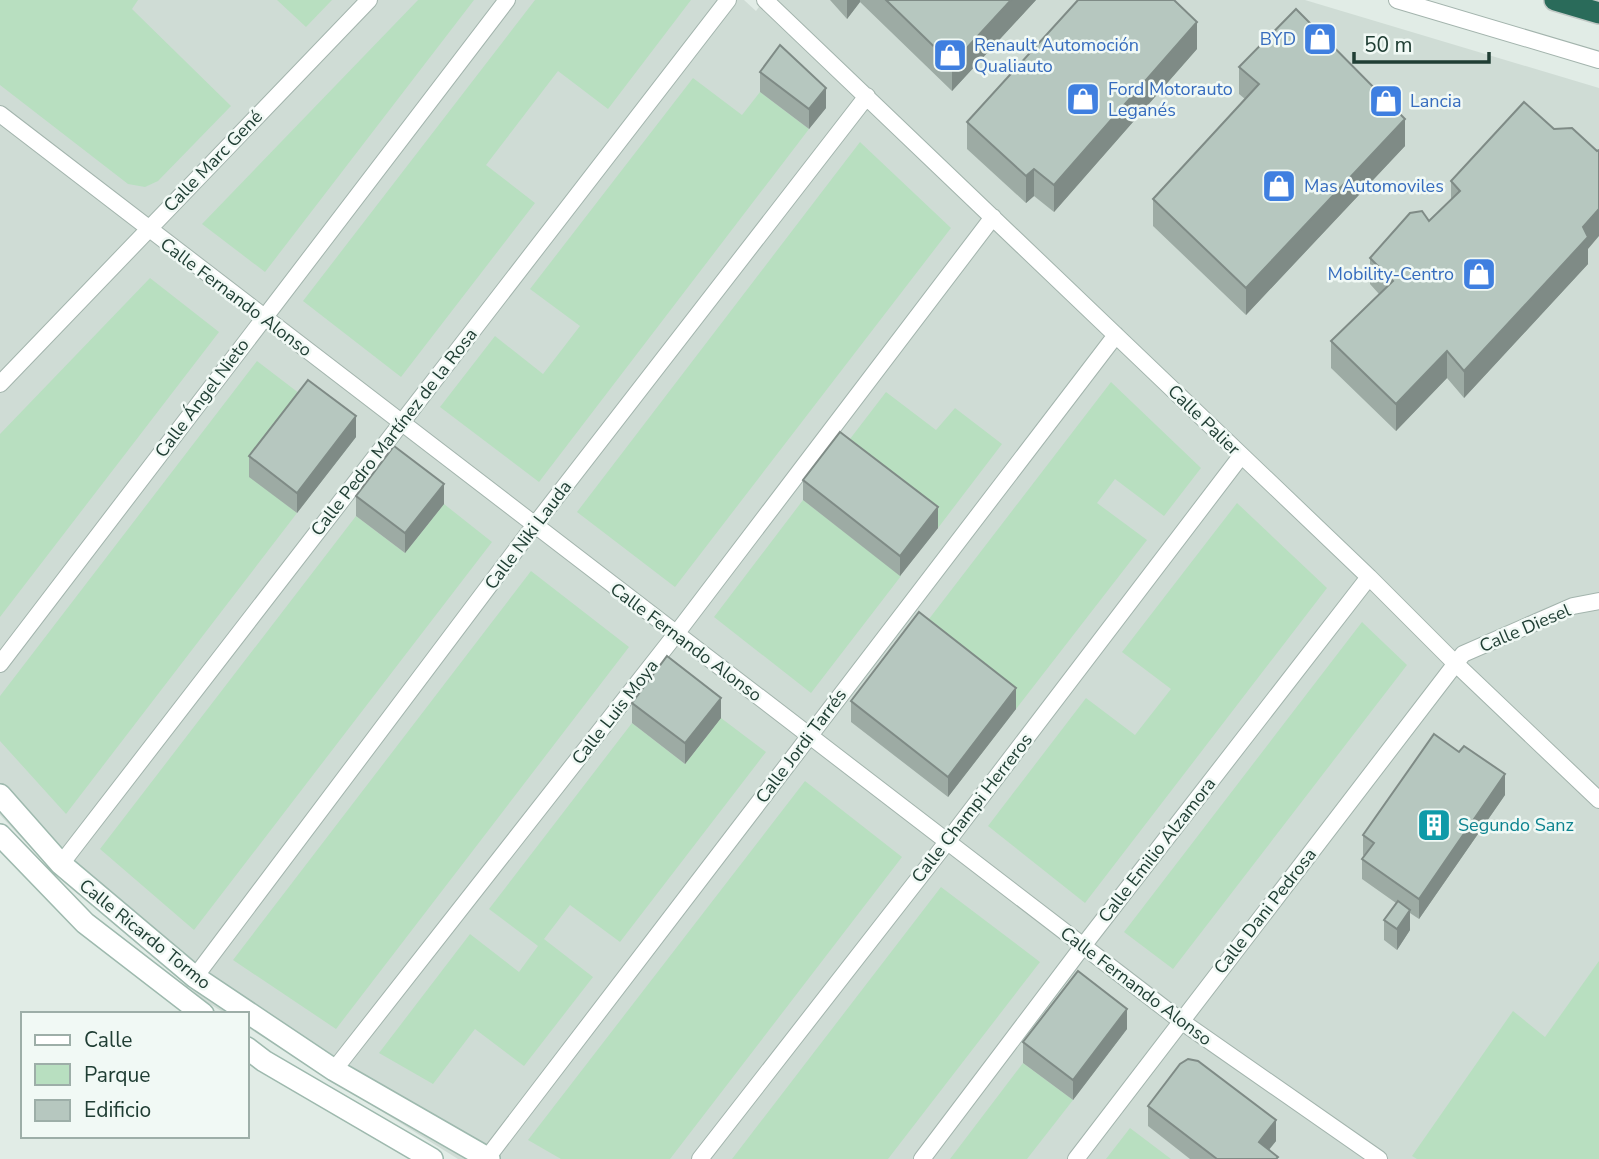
<svg xmlns="http://www.w3.org/2000/svg" width="1599" height="1159" viewBox="0 0 1599 1159" font-family="'Nunito Sans',sans-serif">
<style>
.built{fill:#cfdcd5}
.green{fill:#b8dfc0}
.lines{fill:none;stroke-linecap:round;stroke-linejoin:round}
.street-casing{stroke:#a3b4ad;stroke-width:18}
.secondary-casing{stroke:#9eb9ae;stroke-width:24}
.highway-casing{stroke:#c1c9c6;stroke-width:24}
.street{stroke:#fff;stroke-width:16}
.secondary{stroke:#fff;stroke-width:21}
.highway{stroke:#2a6b5a;stroke-width:21}
.wall{fill:#9daba4}
.shaded-wall{fill:#7f8b86}
.building{fill:#b6c7bf;stroke:#7f8b86;stroke-width:2}
.labels{text-anchor:middle;dominant-baseline:central;stroke-width:5;stroke-linejoin:round;paint-order:stroke}
.shop-label{font-size:18px;fill:#366cbe;stroke:#f1f9f5;text-anchor:start}
.street-label{font-size:18px;fill:#203e34;stroke:#f1f9f5}
.culture-label{font-size:18px;fill:#0d838f;stroke:#f1f9f5;text-anchor:start}
</style>
<rect width="100%" height="100%" fill="#e1ece6"/>
<path class="built" d="M0,0h744l12,11 8,-11h541l294,88v1071h-1141l-211,-132v-13h-21l-21,-13 -150,-127 -55,-59z"/>
<path class="green" d="M0,0h138l-6,9 99,97 -73,75 -13,6 -17,-3 -128,-99z
M277,0h55l-26,27z
M418,0h56l-209,272 -63,-48z
M535,0h156l-83,109 -50,-38 -72,94 49,38 -134,174 -98,-76z
M693,78l49,37 18,-23 49,37 -270,353 -99,-75 55,-71 48,38 37,-48 -50,-37z
M860,142l91,86 -276,359 -98,-75z
M150,278l69,54 -219,285v-183z
M257,361l51,39 -58,77 47,36 -231,301 -66,-73v-45z
M1111,382l90,86 -37,48 -49,-37 -18,24 50,37 -131,169 -97,-77z
M886,392l50,38 19,-22 47,36 -64,84 -98,-76z
M803,500l98,76 -90,117 -97,-76z
M1237,503l90,85 -242,315 -97,-77 98,-128 49,37 36,-46 -49,-37z
M444,504l48,38 -298,388 -94,-81 256,-333 49,37z
M531,571l98,76 -293,382 -103,-69z
M1362,622l45,43 -234,304 -49,-37z
M721,718l45,34 -146,190 -50,-37 -26,34 49,38 -69,89 -49,-37 -42,55 -54,-31 91,-119 49,38 19,-26 -49,-37 143,-186 53,41z
M805,781l97,76 -232,302h-109l-33,-19z
M941,887l99,75 -152,197h-156z
M1599,961v198h-182l-5,-3 101,-145 32,26z
M1023,1063l50,37 -46,59h-77z
M1130,1128l41,31h-65z"/>
<g class="lines">
<g class="street-casing">
<path id="street" d="M765,0l604,577 86,86 144,137
M1397,0l202,60
M0,114l1181,907 198,138
M0,384l369,-384
M0,664l507,-664
M61,864l667,-864
M195,977l339,-451 333,-430
M334,1070l342,-436 317,-417
M487,1158l629,-823
M700,1159l247,-317 294,-386
M922,1159l161,-213 286,-369
M1076,1159l387,-505 110,-48 26,-5"/>
</g>
<g class="secondary-casing">
<path id="secondary" d="M0,795l61,69 134,113 139,93 155,89
M0,835l85,88 118,91
M247,1048l17,13 168,98"/>
</g>
<g class="highway-casing">
<path id="highway" d="M1555,0l44,13"/>
</g>
<use href="#street" class="street"/>
<use href="#secondary" class="secondary"/>
<use href="#highway" class="highway"/>
</g>
<path class="wall" d="M830,0h206l-84,91 -92,-89 -13,17z
M1197,49l-143,163 -20,-16 -8,7 -59,-54v-27z
M1239,67l166,79 -159,169 -93,-89v-27l92,-100 -6,-5z
M760,72l66,36 -17,21 -49,-37z
M1451,181l137,68v15l-124,134 -17,-20 -51,53 -65,-63v-27l48,-47 -9,-10v-26l59,-37 22,-21z
M356,437l-59,76 -48,-36v-21z
M803,480l135,48 -38,48 -97,-76z
M356,496l88,8 -39,49 -49,-37z
M851,701l165,8 -68,88 -97,-75z
M632,703l89,15 -36,46 -53,-41z
M1505,795l-86,124 -9,-6v17l-13,20 -13,-10v-20l12,-17 -34,-24v-20l2,-3 -1,-1v-20z
M1127,1029l-54,71 -50,-37v-21z
M1148,1106l128,35 -7,9 9,9h-88l-42,-33z"/>
<path class="shaded-wall" d="M847,0h13v2l-13,17z
M1011,0h25l-84,91v-27z
M1197,22v27l-143,163v-27z
M826,88v20l-17,21v-20z
M1405,119v27l-159,169v-27z
M1034,169v27l-8,7v-27z
M1599,209v27l-11,13v15l-124,134v-27l119,-144z
M1447,351v27l-51,53v-27z
M356,416v21l-59,76v-20z
M444,484v20l-39,49v-20z
M938,507v21l-38,48v-20z
M1016,688v21l-68,88v-20z
M721,698v20l-36,46v-21z
M1505,774v21l-86,124v-20z
M1410,910v20l-13,20v-21z
M1127,1009v20l-54,71v-20z
M1276,1120v21l-15,18 -2,-17z"/>
<path class="building" d="M886,0h125l-59,64z
M1078,0h96l23,22 -143,163 -20,-16 -8,7 -59,-54z
M1296,9l109,110 -159,169 -93,-89 106,-115 -20,-17z
M780,45l46,43 -17,21 -49,-37z
M1524,102l30,27 18,-1 25,23 2,-1v59l-16,18 5,10 -124,134 -17,-20 -51,53 -65,-63 62,-60 -23,-23 40,-45 12,-2 7,10 31,-30 -9,-10z
M308,380l48,36 -59,77 -48,-37z
M840,432l98,75 -38,49 -97,-76z
M394,446l50,38 -39,49 -49,-37z
M919,612l97,76 -68,89 -97,-76z
M667,656l54,42 -36,45 -53,-40z
M1434,734l25,18 5,-6 41,28 -86,125 -57,-40 12,-16 -11,-8z
M1398,901l12,9 -13,19 -13,-9z
M1078,971l49,38 -54,71 -50,-38z
M1188,1059l10,2 78,59 -17,22 19,15 -2,2h-59l-69,-53 32,-42z"/>
<defs>
<g id="shop-square" transform="scale(1.75)"><rect x="-9" y="-9" width="18" height="18" rx="4" fill="#3f7fe0" stroke="#f1f9f5"/><path d="M-5-2.5h2.3a2.7 3.5 0 0 1 5.4 0H5L5.5 6h-11ZM-1.5-2.5h3a1.5 2.3 0 0 0-3 0Z" fill="#fff"/></g>
<g id="building-square" transform="scale(1.75)"><rect x="-9" y="-9" width="18" height="18" rx="4" fill="#0f9aa8" stroke="#f1f9f5"/><path d="M-4-6H4V6H1V3H-1V6H-4ZM-2.5-4.3h1.7v1.8h-1.7ZM.8-4.3h1.7v1.8H.8ZM-2.5-1h1.7V.8h-1.7ZM.8-1h1.7V.8H.8Z" fill="#fff"/></g>
</defs>
<g fill-rule="evenodd">
<use href="#shop-square" x="1320" y="39"/>
<use href="#shop-square" x="950" y="55"/>
<use href="#shop-square" x="1083" y="99"/>
<use href="#shop-square" x="1386" y="101"/>
<use href="#shop-square" x="1279" y="186"/>
<use href="#shop-square" x="1479" y="274"/>
<use href="#building-square" x="1434" y="825"/>
</g>
<g class="labels">
<g class="shop-label">
<text x="1296" y="39" text-anchor="end">BYD</text>
<text x="974" y="45">Renault Automoción<tspan x="974" dy="21">Qualiauto</tspan></text>
<text x="1108" y="89">Ford Motorauto<tspan x="1108" dy="21">Leganés</tspan></text>
<text x="1410" y="101">Lancia</text>
<text x="1304" y="186">Mas Automoviles</text>
<text x="1454" y="274" text-anchor="end">Mobility-Centro</text>
</g>
<g class="street-label">
<text transform="translate(213 161) rotate(-46)">Calle Marc Gené</text>
<text transform="translate(236 297) rotate(37)">Calle Fernando Alonso</text>
<text transform="translate(202 398) rotate(-53)">Calle Ángel Nieto</text>
<text transform="translate(1204 420) rotate(44)">Calle Palier</text>
<text transform="translate(394 432) rotate(-52)">Calle Pedro Martínez de la Rosa</text>
<text transform="translate(528 535) rotate(-53)">Calle Niki Lauda</text>
<text transform="translate(1525 628) rotate(-23)">Calle Diesel</text>
<text transform="translate(686 642) rotate(37)">Calle Fernando Alonso</text>
<text transform="translate(615 712) rotate(-52)">Calle Luis Moya</text>
<text transform="translate(801 746) rotate(-53)">Calle Jordi Tarrés</text>
<text transform="translate(972 808) rotate(-52)">Calle Champi Herreros</text>
<text transform="translate(1157 850) rotate(-52)">Calle Emilio Alzamora</text>
<text transform="translate(1265 911) rotate(-52)">Calle Dani Pedrosa</text>
<text transform="translate(145 934) rotate(39)">Calle Ricardo Tormo</text>
<text transform="translate(1136 986) rotate(37)">Calle Fernando Alonso</text>
</g>
<g class="culture-label">
<text x="1458" y="825">Segundo Sanz</text>
</g>
</g>
<rect x="21" y="1012" width="228" height="126" fill="#f1f9f5" stroke="#9daea8" stroke-width="2"/>
<rect x="35" y="1035" width="35" height="10" fill="#ffffff" stroke="#9daea8" stroke-width="2"/>
<text x="84" y="1047" font-size="21" fill="#203e34">Calle</text>
<rect x="35" y="1064" width="35" height="21" fill="#b8dfc0" stroke="#9daea8" stroke-width="2"/>
<text x="84" y="1082" font-size="21" fill="#203e34">Parque</text>
<rect x="35" y="1100" width="35" height="21" fill="#b6c7bf" stroke="#9daea8" stroke-width="2"/>
<text x="84" y="1117" font-size="21" fill="#203e34">Edificio</text>
<path d="M1354 52v10h135v-10" fill="none" stroke="#203e34" stroke-width="3.5"/>
<text x="1364" y="52" font-size="21" fill="#203e34" stroke="#f1f9f5" stroke-width="5" paint-order="stroke">50 m</text>
</svg>
